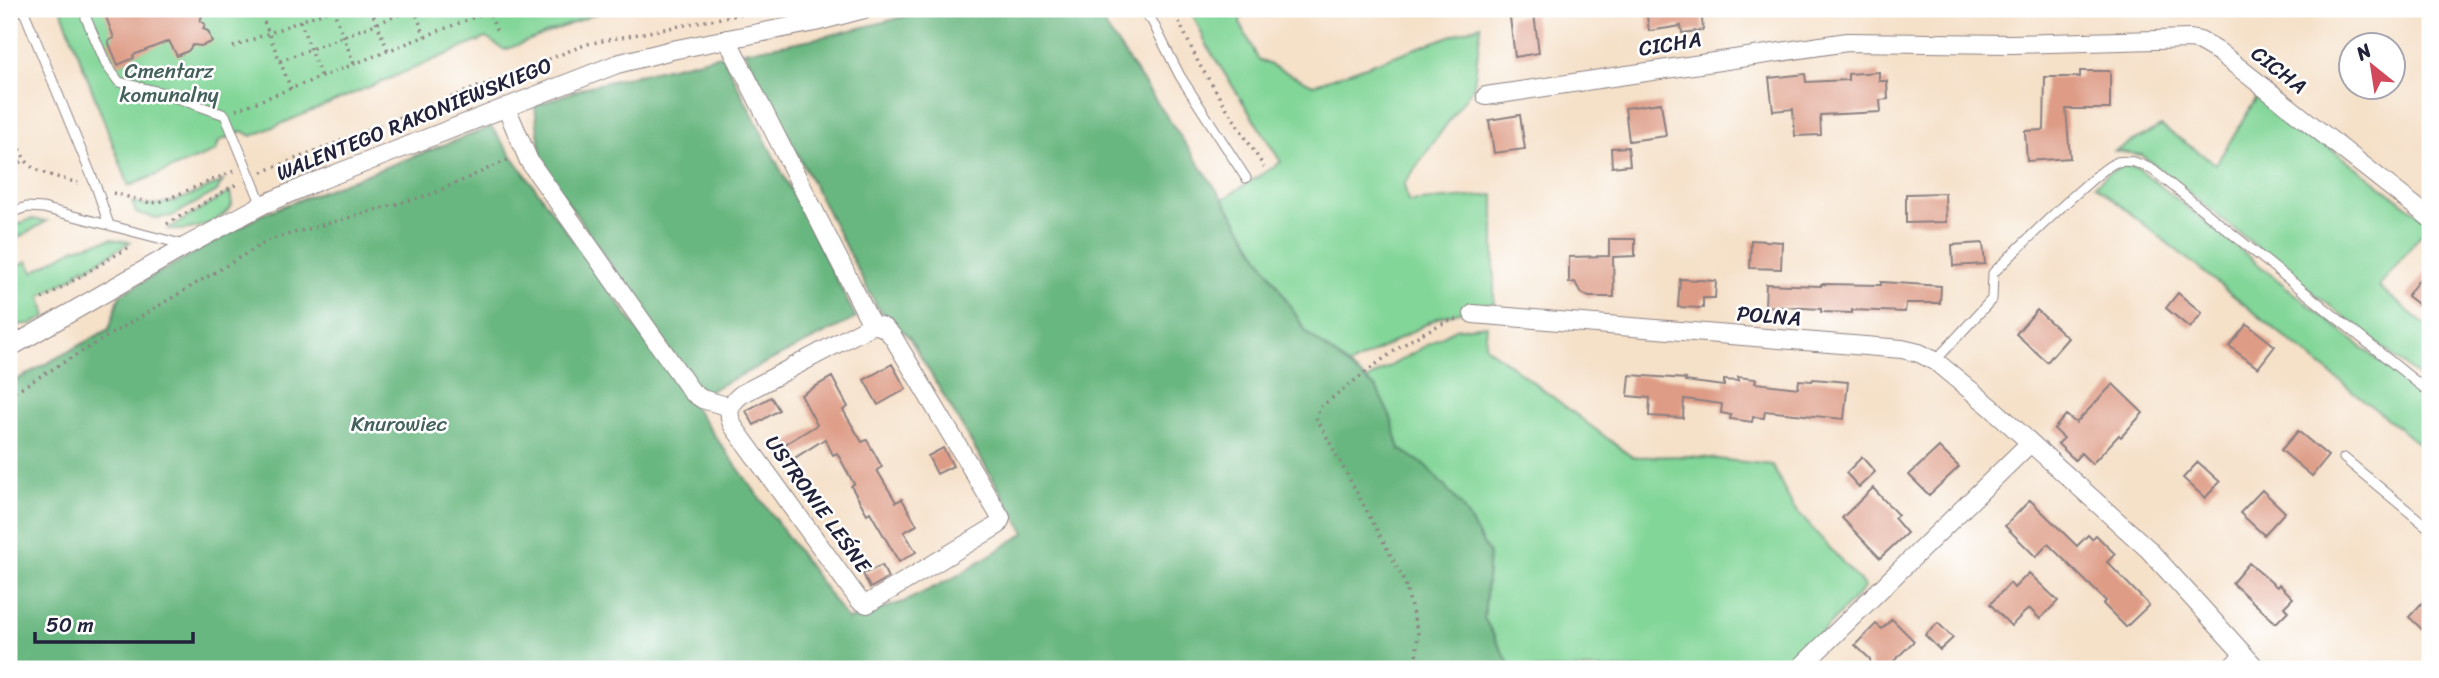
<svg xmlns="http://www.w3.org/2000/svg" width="2439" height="678" viewBox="0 0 2439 678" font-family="Sriracha,sans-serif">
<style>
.green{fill:#82d698;stroke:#527c6a;stroke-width:2}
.forest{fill:#69b780;stroke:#466c5e;stroke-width:2}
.building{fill:#de9c86}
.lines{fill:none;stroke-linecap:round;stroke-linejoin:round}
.lane-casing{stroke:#8c8182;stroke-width:11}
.street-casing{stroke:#8c8182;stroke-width:20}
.path{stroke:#8c8182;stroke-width:3.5;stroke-dasharray:2 5;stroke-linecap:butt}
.lane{stroke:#fff;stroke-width:9}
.street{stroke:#fff;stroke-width:18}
.labels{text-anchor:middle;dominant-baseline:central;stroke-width:5;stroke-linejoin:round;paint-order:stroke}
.street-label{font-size:21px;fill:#22223b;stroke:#fff}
.park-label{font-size:21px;fill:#44615c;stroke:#fff}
</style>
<rect width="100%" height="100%" fill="#fff"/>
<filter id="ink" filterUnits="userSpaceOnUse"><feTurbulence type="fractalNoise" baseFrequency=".0143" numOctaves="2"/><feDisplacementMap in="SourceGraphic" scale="14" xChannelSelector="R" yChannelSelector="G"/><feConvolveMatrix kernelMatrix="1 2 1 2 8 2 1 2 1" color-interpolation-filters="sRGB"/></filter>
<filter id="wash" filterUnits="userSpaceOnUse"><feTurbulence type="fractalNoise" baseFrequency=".00686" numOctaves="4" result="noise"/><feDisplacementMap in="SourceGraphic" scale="28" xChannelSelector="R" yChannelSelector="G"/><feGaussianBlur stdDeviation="1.57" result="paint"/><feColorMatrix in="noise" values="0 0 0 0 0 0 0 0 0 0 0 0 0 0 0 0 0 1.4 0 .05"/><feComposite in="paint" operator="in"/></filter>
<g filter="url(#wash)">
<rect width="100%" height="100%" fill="#f5e0c8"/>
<path class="green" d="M61,9h547l-103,41 -19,-12 -234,98 -10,-5 -23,10 -3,10 -87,35z
M1190,9h52l-2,14 18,36 55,26 168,-60 -7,61 -70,98 4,18 86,-7v108l-57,15 -88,48 -42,-33 -84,-134 58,-37 -72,-113z
M2259,94l171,129 -51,64 51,42v57l-288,-231 -27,-4 46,-25 55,38z
M2124,165l14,3 292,234v51l-335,-268 15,-13z
M223,181l-6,10 -45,25 -15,2 -21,-5 -4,-11c32,9 62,-8 91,-21z
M230,192l2,12c-10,19 -44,29 -64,25z
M31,219l16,2 -38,22v-15z
M111,239l19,3 -44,27 -1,-2 -8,4 1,3 -37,22 5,21 -15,7 -22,1v-67l1,-1 7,10 10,-6 6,11 42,-24z
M1487,325l-2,21 147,111 57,-1 83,9 21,42 72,80 -74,78 4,4h-283l-28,-51 5,-64 -63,-88 -26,-17 -37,-67 92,-53z"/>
<path class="forest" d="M931,9h154l16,11 122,179 84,134 70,56 14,29 9,31 26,17 35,39 28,49 -5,64 28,51h-1503v-285l100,-55 11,-34 145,-82 226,-86 357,493 58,-19 49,-24 70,-44 -116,-196 -32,-30 -133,-256c64,-9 125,-24 187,-42z
M722,55l134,263 -155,77 -159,-230 -7,-59 51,-19z"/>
<g id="blocks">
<path class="building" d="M103,9h93l2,5 4,2 -2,5 5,3 -2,5 5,2 4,11 -11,4 -8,-1 -5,6 -11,5 -8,-15 -36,14 1,3 -16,7 -10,-24 6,-3z
M1646,9h55l2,21 -21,3 -1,-7 -32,5z
M1534,14l5,39 -24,4 -5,-39z
M2080,71h30v38h-44l4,49 -43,3 -2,-30 19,-1 1,-53h35z
M1879,72v9h8l1,18 -8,1 1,12 -61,3 1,20 -26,1 -2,-27 -20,2 -4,-33 36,-4 1,8 42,-2v-6z
M1661,103l5,33 -37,5 -4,-33z
M1520,115l5,34 -31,4 -5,-33z
M1628,147l2,18 -18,2 -1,-19z
M1945,193l1,29 -40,1v-29z
M1609,239h26v17l-22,1 1,40h-25l-9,-5 -5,-10 -6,1v-26l40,-1z
M1751,240l31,2 -1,27 -31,-1z
M1983,243l2,21 -32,2 -1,-21z
M2430,265v49l-23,-18z
M1680,279l36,2 -1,17h-12v10l-25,-1z
M1881,282l60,4 -1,17h-34l-1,9 -53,-2v3l-31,-1v-3l-56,-3 1,-22 55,2v-2l60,1z
M2178,293l24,20 -12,15 -24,-20z
M2037,310l31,28 -21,24 -31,-28z
M2247,324l28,22 -17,22 -29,-22z
M892,364l14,25 -28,16 -14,-25z
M1630,375l56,4 -1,2 39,5v-6l14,1v-4l18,2 -1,4 43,5 1,-8 13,1 1,-2 35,3 -4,37 -79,-8 -1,7 -11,-1 -1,5 -22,-3 1,-4 -10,-2 1,-9 -38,-5 -1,19 -34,-2 1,-18 -22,-2z
M832,377l16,30 -5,3 19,32 5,-2 15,27 -5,3 19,32 6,-3 15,26 -13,7 12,20 -17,10 -29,-50 -3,2 -16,-28 3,-2 -17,-31 -4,2 -8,-16 -40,25 -8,-15 40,-24 -16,-30z
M2113,384l30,29 -22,24 -2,-2 -27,29 -11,-11 -6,7 -17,-16 6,-6 -10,-9 12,-14 10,8z
M771,397l8,13 -25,15 -8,-14z
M2298,431l30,25 -16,20 -31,-26z
M1939,447l20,20 -30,28 -20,-20z
M943,448l10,18 -16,8 -9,-18z
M1862,457l13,15 -16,15 -13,-14z
M2198,462l22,20 -15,16 -22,-20z
M1873,488l25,27 -4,3 13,15 -27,25 -38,-40z
M2262,490l23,22 -21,23 -24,-22z
M2030,500l47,46 11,-11 4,4 4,-4 19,19 -8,8 42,43 -23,22 -23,-23 3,-3 -58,-57 -12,13 -31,-31z
M2249,563l28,24 2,-3 14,14 -9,9 4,4 -12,12 -44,-40z
M882,565l6,13 -18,10 -7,-14z
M2029,573l29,28 -18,18 -11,-11 -18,18 -21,-22 20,-21 4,5z
M2430,594v43l-21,-20z
M1892,619l22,22 -28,28h-15l-1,-10 -15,-14 21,-21 6,5z
M1938,623l15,15 -13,12 -15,-15z"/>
</g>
</g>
<g filter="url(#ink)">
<use href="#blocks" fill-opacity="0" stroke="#8c8182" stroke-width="2"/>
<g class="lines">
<g class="lane-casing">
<path id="lane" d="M23,9l74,180 12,36
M1142,9l10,12 28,55 66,102
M86,18l21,48 12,16 41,10 65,23 37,90
M9,213l18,-6 16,1 142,37
M1935,361l57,-62 1,-26c20,-19 106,-106 124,-111 15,-3 23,2 36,8l277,223
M2344,458l86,71"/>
</g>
<g class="street-casing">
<path id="street" d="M727,39l145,286
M1486,96l361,-54 164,2 179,-5 10,2 19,11 211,166
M506,107l23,54 163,231 10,7 28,8
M1473,314l429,35 17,4 16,8 56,46 157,142 109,120
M872,325c11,0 14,4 21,12l108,181 -3,7 -131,79 -8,-4 -126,-174c-7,-14 -3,-23 9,-32z
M9,348l177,-102 76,-41 56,-24 299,-117 55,-14 143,-28 49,-13
M1803,669l-2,-2 229,-224
M2229,669l15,-14"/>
</g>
<path class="path" d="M259,9l32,80
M333,9l21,55
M371,9l17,42
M414,9l11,27
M488,9l10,26
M569,9l1,3
M724,9l3,7
M1173,9l26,55 65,103
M300,21l21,56
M233,47l99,-38
M280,61l134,-52
M236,110l259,-101
M9,123c20,51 17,45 69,60
M9,171l15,-11
M262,172l325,-128 180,-35
M113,193l37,10 10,-1 74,-31
M167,224l72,-41
M42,299l89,-53
M9,395l260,-155 163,-46 78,-35
M1415,669l3,-35 -14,-54 -87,-161 2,-11c38,-28 94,-78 138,-89"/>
<use href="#lane" class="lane"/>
<use href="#street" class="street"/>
</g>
</g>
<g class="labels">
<g class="street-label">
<text transform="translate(1670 44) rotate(-9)">CICHA</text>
<text transform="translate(2279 70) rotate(38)">CICHA</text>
<text transform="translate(414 119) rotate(-22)">WALENTEGO RAKONIEWSKIEGO</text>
<text transform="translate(1769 316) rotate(5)">POLNA</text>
<text transform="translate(818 504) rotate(54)">USTRONIE LEŚNE</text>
</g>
<g class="park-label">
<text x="169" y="71">Cmentarz<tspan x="169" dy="24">komunalny</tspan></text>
<text x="399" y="424">Knurowiec</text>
</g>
</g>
<rect width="2439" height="678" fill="none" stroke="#fff" stroke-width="35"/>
<g transform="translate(2372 66) rotate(330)"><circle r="33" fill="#ffffff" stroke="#a7a7b1" stroke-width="2"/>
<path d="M0-5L12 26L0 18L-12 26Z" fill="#d1495b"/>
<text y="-10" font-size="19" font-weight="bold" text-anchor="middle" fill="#22223b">N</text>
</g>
<path d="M35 632v10h158v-10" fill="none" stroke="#22223b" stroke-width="3.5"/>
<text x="46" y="632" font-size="21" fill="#22223b" stroke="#ffffff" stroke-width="5" paint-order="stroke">50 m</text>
</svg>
